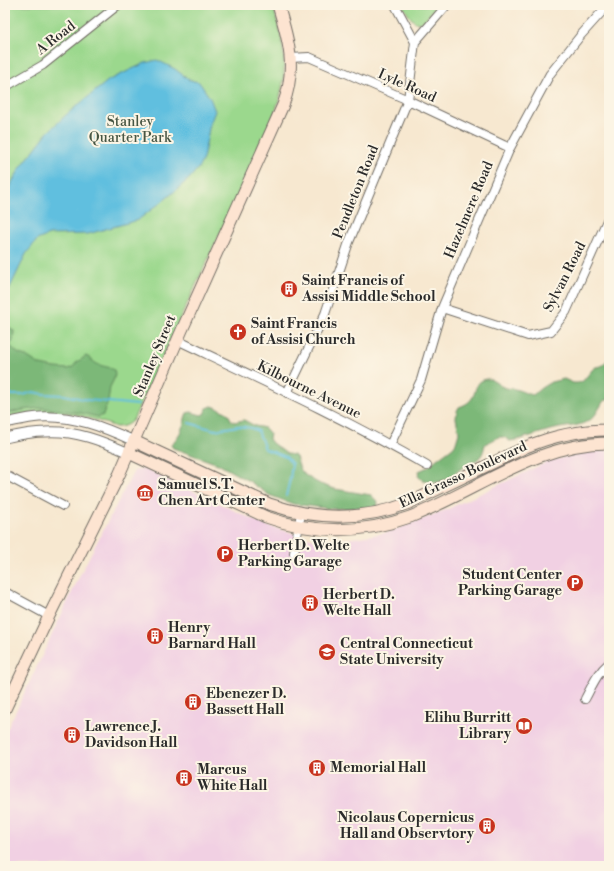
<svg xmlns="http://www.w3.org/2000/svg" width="614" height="871" viewBox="0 0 614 871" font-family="'Libre Bodoni',serif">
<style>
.built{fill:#f1d0e3}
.green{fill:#9bd88d;stroke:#63825c}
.forest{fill:#7cb878;stroke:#547252}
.water{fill:#60bfdf;stroke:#467585}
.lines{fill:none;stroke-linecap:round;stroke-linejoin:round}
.stream{stroke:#60bfdf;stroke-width:2}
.minor-casing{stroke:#726d65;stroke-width:10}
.tertiary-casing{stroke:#726d65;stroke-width:11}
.secondary-casing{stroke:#726d65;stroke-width:13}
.minor{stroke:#fff;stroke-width:8}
.tertiary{stroke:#fff;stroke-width:9}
.secondary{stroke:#fde4d1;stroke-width:11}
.labels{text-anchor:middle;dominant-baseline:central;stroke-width:4;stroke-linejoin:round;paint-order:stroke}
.street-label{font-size:14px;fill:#2b2b2b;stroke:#fcf5e5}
.park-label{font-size:14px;fill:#475644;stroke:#fcf5e5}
.poi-label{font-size:14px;font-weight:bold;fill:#2b2b2b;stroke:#fcf5e5;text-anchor:start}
</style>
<rect width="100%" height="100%" fill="#fcf5e5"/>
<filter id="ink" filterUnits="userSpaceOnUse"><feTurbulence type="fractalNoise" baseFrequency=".025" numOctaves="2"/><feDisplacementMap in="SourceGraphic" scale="8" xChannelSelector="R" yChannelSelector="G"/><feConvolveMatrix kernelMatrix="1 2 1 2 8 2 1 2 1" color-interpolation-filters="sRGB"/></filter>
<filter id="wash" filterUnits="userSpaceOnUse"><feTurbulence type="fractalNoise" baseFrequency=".012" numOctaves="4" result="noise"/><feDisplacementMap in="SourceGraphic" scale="16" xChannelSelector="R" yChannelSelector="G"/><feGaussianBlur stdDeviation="0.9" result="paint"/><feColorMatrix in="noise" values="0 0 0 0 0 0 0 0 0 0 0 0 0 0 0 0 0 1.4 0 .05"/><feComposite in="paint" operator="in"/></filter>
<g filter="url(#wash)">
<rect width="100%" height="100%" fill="#f7e8d0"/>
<path class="built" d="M589,450h20v416h-604v-132l78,-165 51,-98 10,-3 123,58 47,13h33l38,-6 35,-13 28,-11 99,-47z"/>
<path class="green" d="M5,5h268l8,31 3,20v22l-4,19 -6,18 -45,99 -96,206c-5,5 -10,7 -17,7 -13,-5 -26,-9 -39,-12 -24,-5 -49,-2 -72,2z
M402,5h35c-17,22 -19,26 -35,0z"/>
<path class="forest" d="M5,328h6l3,3 -1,10 -3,4 3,4 6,5 7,2 14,9 15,3 13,1 5,-2 3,-4 10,-7c5,2 7,6 11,8 6,3 11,2 17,6l1,4 -1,5 -4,8 -2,15 -5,13 -5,2 -17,-4 -39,-5 -19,2 -18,4z
M609,359v41h-4l-2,2c-4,6 -8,16 -15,19 -10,6 -22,5 -33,8 -15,3 -30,10 -45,12l-6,-4h-5l-14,7c-1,5 -2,10 -6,14 -4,4 -9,5 -14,8 -8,5 -16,14 -27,16 -5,1 -10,-1 -15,-1l-5,-5 1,-5 9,-4 5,-5 20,-15 3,-4 3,-10 -3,-15 1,-7 2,-4c22,-7 11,-21 24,-27 8,-4 13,4 20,7 3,2 8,1 12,2 7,2 12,5 18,6l8,-7 10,-6 13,-3 9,4h5l5,-2 9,-11 4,-3 5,-1z
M212,406l3,1 4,2 7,3 2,2 4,7 2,1 10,-2 11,6 10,2 5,6 -1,5 3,4 15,11 7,1 2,2 4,12 5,6 6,4 9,5 15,5 36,6 7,7 -1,5 -45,2 -39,-5 -24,-9 -20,-14 -8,-4 -23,-13 -45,-16 -2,-3c4,-5 9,-10 11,-17 3,-5 2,-9 5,-15l4,-1 10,3 3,-1 3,-6z"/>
<path class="water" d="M157,60l18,9 14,11 10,2 11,16 5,13 -5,13 -7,35 -4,8 -10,12 -21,18 -30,23 -50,14 -39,1 -12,5 -11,14 -21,44v-104l16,-27 26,-34 20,-19 42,-34 36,-17z"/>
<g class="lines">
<path class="stream" d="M5,389l7,6h11l10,-3 10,2 21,1 24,5 50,5
M189,423l26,7 23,-4 13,2 7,3 7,18 21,8 6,7 -2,15 -4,17"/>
</g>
</g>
<g filter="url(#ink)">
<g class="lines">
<g class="minor-casing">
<path id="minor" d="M395,5l20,37
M290,58l19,-1 99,43 102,48
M5,87l38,-22 75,-60
M442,308l86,28 23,-5 15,-19 43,-96
M177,340c84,40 169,79 250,126
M287,393l38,-79 24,-72 59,-142 7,-58 32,-37
M390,445l31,-65 21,-72 68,-160 40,-74 31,-39 27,-30
M5,475l58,31
M294,553l7,-40
M5,592l44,24
M585,699c7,-13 12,-26 24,-36"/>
</g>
<g class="tertiary-casing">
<path id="tertiary" d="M5,423c11,-2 22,-5 34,-6 34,-2 65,10 95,24
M5,438c13,-3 27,-6 40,-6 30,-2 57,9 84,21"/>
</g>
<g class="secondary-casing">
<path id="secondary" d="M134,441l135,63c47,16 93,17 140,-1l117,-56c26,-11 54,-17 83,-17
M129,453l137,64c47,17 97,17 144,0 67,-26 125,-74 199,-74
M5,709l44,-93 70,-141 63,-145 101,-225c14,-36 6,-64 -5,-100"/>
</g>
<use href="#minor" class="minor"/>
<use href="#tertiary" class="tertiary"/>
<use href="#secondary" class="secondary"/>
</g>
</g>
<defs>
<g id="building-disc" transform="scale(0.9)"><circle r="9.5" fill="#c8321e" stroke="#fcf5e5"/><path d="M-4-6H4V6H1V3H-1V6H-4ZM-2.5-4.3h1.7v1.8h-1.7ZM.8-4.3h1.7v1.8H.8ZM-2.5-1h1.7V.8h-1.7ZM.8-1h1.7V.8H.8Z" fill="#fff"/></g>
<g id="church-disc" transform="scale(0.9)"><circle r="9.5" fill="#c8321e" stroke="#fcf5e5"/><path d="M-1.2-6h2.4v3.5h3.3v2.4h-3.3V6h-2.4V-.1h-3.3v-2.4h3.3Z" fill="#fff"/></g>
<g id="museum-disc" transform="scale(0.9)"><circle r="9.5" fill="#c8321e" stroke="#fcf5e5"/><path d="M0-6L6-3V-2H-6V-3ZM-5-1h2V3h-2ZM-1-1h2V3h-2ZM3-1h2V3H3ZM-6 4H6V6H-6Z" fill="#fff"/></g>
<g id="parking-disc" transform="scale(0.9)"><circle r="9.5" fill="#c8321e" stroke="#fcf5e5"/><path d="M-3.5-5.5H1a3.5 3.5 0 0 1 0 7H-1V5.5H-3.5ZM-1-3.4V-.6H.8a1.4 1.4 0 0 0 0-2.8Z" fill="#fff"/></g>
<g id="university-disc" transform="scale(0.9)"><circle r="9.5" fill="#c8321e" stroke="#fcf5e5"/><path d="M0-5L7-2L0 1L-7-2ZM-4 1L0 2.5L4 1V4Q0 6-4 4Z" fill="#fff"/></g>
<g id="library-disc" transform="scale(0.9)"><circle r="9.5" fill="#c8321e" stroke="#fcf5e5"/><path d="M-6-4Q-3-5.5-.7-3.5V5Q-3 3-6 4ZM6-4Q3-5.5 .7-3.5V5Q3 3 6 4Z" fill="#fff"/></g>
</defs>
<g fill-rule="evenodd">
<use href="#building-disc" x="289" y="289"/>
<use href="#church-disc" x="238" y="332"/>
<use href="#museum-disc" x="145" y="493"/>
<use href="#parking-disc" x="225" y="554"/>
<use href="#parking-disc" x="575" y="583"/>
<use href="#building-disc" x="310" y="603"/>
<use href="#building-disc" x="155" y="636"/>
<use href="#university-disc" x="327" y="652"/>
<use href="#building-disc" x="193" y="702"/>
<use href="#library-disc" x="524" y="726"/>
<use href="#building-disc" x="72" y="735"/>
<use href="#building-disc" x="317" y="768"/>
<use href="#building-disc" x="184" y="778"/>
<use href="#building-disc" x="487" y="826"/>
</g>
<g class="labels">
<g class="street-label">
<text transform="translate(56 38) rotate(-38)">A Road</text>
<text transform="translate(407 86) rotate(24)">Lyle Road</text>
<text transform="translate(356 192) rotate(-68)">Pendleton Road</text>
<text transform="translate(469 210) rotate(-67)">Hazelmere Road</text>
<text transform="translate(565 277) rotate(-63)">Sylvan Road</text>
<text transform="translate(155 356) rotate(-67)">Stanley Street</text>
<text transform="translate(309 390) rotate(26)">Kilbourne Avenue</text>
<text transform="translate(463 475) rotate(-25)">Ella Grasso Boulevard</text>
</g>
<g class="park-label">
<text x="130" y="122">Stanley<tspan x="130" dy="16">Quarter Park</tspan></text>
</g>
<g class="poi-label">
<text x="302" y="281">Saint Francis of<tspan x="302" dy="16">Assisi Middle School</tspan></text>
<text x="251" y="324">Saint Francis<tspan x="251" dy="16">of Assisi Church</tspan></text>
<text x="158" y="485">Samuel S.T.<tspan x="158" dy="16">Chen Art Center</tspan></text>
<text x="238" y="546">Herbert D. Welte<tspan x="238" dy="16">Parking Garage</tspan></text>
<text x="562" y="575" text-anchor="end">Student Center<tspan x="562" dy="16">Parking Garage</tspan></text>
<text x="323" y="595">Herbert D.<tspan x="323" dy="16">Welte Hall</tspan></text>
<text x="168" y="628">Henry<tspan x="168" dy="16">Barnard Hall</tspan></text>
<text x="340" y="644">Central Connecticut<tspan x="340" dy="16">State University</tspan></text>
<text x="206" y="694">Ebenezer D.<tspan x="206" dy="16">Bassett Hall</tspan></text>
<text x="511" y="718" text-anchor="end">Elihu Burritt<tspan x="511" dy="16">Library</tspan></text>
<text x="85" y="727">Lawrence J.<tspan x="85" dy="16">Davidson Hall</tspan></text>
<text x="330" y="768">Memorial Hall</text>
<text x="197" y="770">Marcus<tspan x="197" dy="16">White Hall</tspan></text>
<text x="474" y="818" text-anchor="end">Nicolaus Copernicus<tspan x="474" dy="16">Hall and Observtory</tspan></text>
</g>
</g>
<rect width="614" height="871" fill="none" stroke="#fcf5e5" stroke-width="20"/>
</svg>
